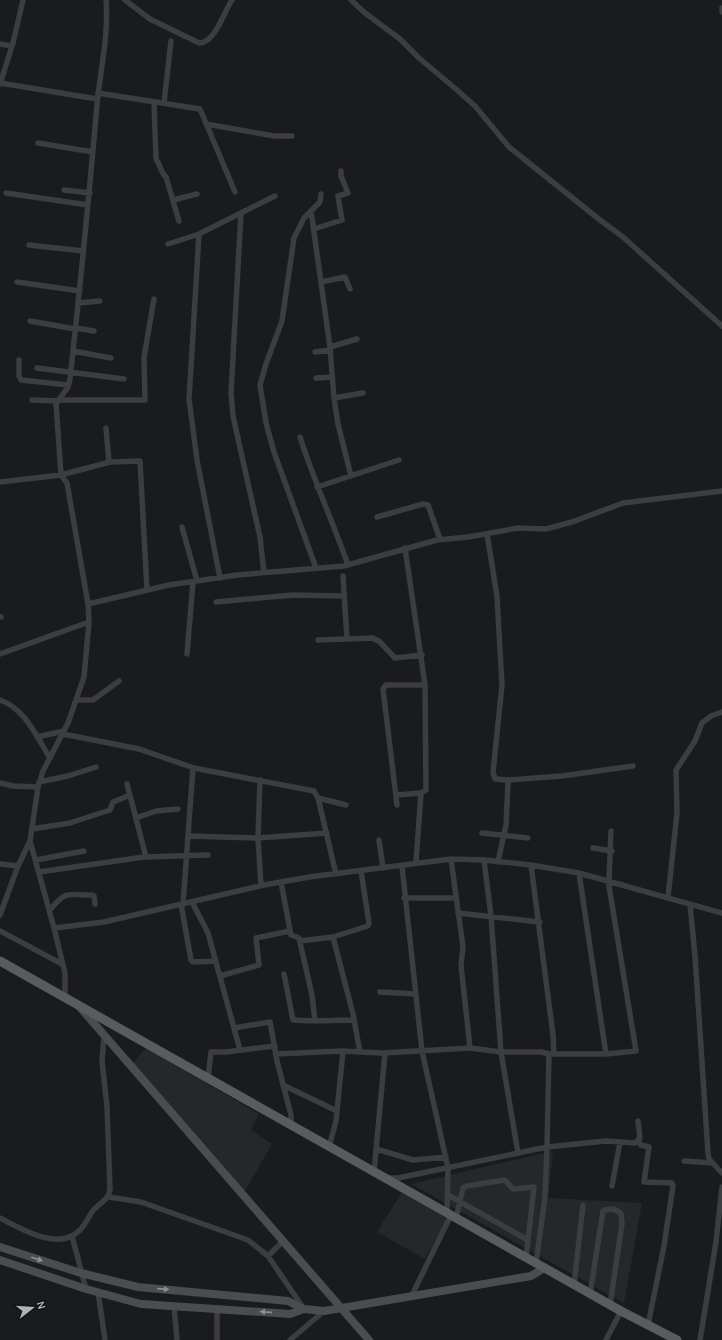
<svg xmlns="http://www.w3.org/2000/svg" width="722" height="1340" viewBox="0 0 722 1340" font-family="Karla,sans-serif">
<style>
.built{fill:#262729}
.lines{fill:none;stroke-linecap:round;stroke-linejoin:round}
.street{stroke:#3c3d40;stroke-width:5.5}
.secondary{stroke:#4a4d50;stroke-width:8}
.primary{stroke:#585b5f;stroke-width:9}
.oneway{fill:#8b9095}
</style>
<rect width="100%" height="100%" fill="#1a1b1c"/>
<path class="built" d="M146,1048l113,66 -8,16 21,14 -28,49 -113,-128z
M553,1151l-5,47 94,5 -18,100 -213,-119z
M402,1192l46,26 -23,41 -48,-27z"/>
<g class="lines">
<path class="street" d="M125,0l25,19 49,24c16,0 25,-31 33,-43
M351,0l14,13 35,26 19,19 38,32 18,16 34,41 91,73 23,17 99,89
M722,8v4
M0,44l12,2
M0,83l97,16
M0,84l13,-41 10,-43
M98,93l102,16 35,83
M154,102l2,57c5,6 4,13 10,18l13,44
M164,103l7,-62
M206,124l68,12h18
M38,143l55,9
M64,190l26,3
M6,193l82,12
M173,200l24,-6
M311,211l19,136 4,51 4,26 13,52
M241,213l-10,180 2,23 27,121 4,36
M314,229l28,-9 -4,-24 10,-3 -7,-17v-5
M199,234l-10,165 8,61 23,118
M168,244l31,-10 76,-38
M29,245l54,6
M17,282l63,9
M321,282l24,-5 5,12
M78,303l22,-2
M30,321l45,8
M75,328l19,3
M330,347l27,-8
M73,351l38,7
M315,352l15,-2
M19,360v16l2,4 47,5
M37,368l87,11
M316,378l16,-1
M334,398l29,-5
M32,400l25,1
M57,400h88l-1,-43 10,-58
M106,428l3,34
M300,437c14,44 33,85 48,128
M0,482l61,-7 49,-13 30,-1 7,129
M317,487l82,-27
M377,517l46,-13 5,1 12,34
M182,527l15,54
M487,534l10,62 5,89 -9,87 2,7 12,1 1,3 -2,42 -8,37
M405,548l20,137 1,105 -5,3 -5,69
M316,568l-42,-116 -8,-29 -6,-38 6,-21 16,-43 12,-83 10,-20 16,-16 1,-8
M343,576l4,63
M216,602l77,-7 51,1
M88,604l81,-19 68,-10 107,-9 93,-26 31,-3 50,-9 28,1 26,-7 51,-19 99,-12
M0,617h1
M318,640l55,-2 7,4 15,16 27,-3
M0,654l89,-32
M187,654l6,-72
M0,700c25,8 37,38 50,58
M76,700h17l26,-19
M63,734l76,15 55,19 120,23 4,7 18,76
M37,737l27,-6
M260,780l-2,58 3,48
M507,780l55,-4 71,-10
M39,782l29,-6 28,-9
M0,783l13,3 25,1
M127,784l19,73
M396,795l25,-2
M318,798l28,7
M397,805l-14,-116 3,-4h39
M136,818l20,-7 22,-2
M32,829l38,-6 40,-13 3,-8 17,-7
M482,833l46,5
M189,836l69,2 69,-5
M379,840l4,28
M593,848l19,3
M451,859l12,88 -2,18 9,83
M36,860l48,-9
M484,860l7,56 10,136 17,101
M0,864l18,2
M531,865l22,170 1,19
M402,866l20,185 26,117 -1,45
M39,872l105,-15 64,-2
M609,880l2,-49
M281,882l10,53 8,3 13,57 3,26
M668,897l9,-84 -1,-43 19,-29 7,-18 9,-7 11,-4
M404,898h51
M192,902l16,31 32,117
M181,904l10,56 2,2 23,-1
M183,904l10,-136
M690,904l5,52 13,197 1,6 13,14
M50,910c16,-20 17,-15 42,-15l2,1 1,8
M458,913l82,9
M0,915l18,-49 12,-25
M54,928l-24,-87 8,-54 5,-16 25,-48 16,-46 5,-55 -1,-18 -21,-121 -6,-8 -5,-71 12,-17 2,-8c10,-91 19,-182 27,-274 3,-34 12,-70 9,-105
M0,931l62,33
M333,937l20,77 7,38
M300,941l33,-4 35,-11 1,-3 -8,-52
M284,974l9,46c20,2 41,0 61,0
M220,976l39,-11 -3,-27 34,-7
M380,992l35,2
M61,996l4,-4v-19l-11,-45 50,-6 160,-37 45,-8 142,-18 33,1 47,5 48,8 143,40
M234,1028l36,-6 7,39 14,54v10
M276,1054l65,-3 42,2 87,-5 31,4h40l8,2
M606,1054l30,-3 -28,-171
M208,1078l3,-26h15l49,-6
M283,1085l54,26
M638,1141l3,4 8,2 -5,35 28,1 1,3 -9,60 -16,79
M329,1147l7,-26 7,-70
M376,1149l37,11 33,-3
M684,1161l28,2
M374,1172l11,-119
M388,1178h10l149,-31 2,-93h57l-27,-181
M612,1186l8,-44
M448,1195l80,45
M109,1197l32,5 107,38 20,16 36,53
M0,1218c21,11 59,34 80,12 5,-5 8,-12 12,-18 7,-10 16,-10 18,-23l-3,-82 -5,-46 2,-24
M456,1218l7,-30 4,-2 38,-6 8,9 21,-2 -8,71
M72,1236l14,53
M268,1256l14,-14
M536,1263l9,-66 2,-50 59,-6 29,2 5,-5 -2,-17
M574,1285l9,-80
M98,1292l7,48
M590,1294l13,-83c7,-3 13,-3 18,3l1,10 -12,81
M411,1297l40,-82
M174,1306l3,34
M217,1309v31
M290,1340l34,-29
M606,1340l15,-29
M700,1340l16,-98 6,-55"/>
<path class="secondary" d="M78,1005l291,335
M0,1247l81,26 57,14 150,14 16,8 20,2 207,-35 13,-8
M0,1260l86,29 55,15 149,10 14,-5"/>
<path class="primary" d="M0,961l621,350 56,29"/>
</g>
<defs><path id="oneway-solid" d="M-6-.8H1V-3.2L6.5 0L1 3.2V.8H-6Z"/></defs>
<g class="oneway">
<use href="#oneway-solid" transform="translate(37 1259) rotate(18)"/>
<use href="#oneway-solid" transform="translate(163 1289) rotate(5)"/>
<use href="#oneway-solid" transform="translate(266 1312) rotate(-176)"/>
</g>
<g transform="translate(32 1308) rotate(73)" stroke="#151517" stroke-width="3" paint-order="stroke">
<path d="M0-3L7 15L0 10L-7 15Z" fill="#aeb4ba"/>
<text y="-6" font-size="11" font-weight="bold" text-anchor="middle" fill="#aeb4ba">N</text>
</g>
</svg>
